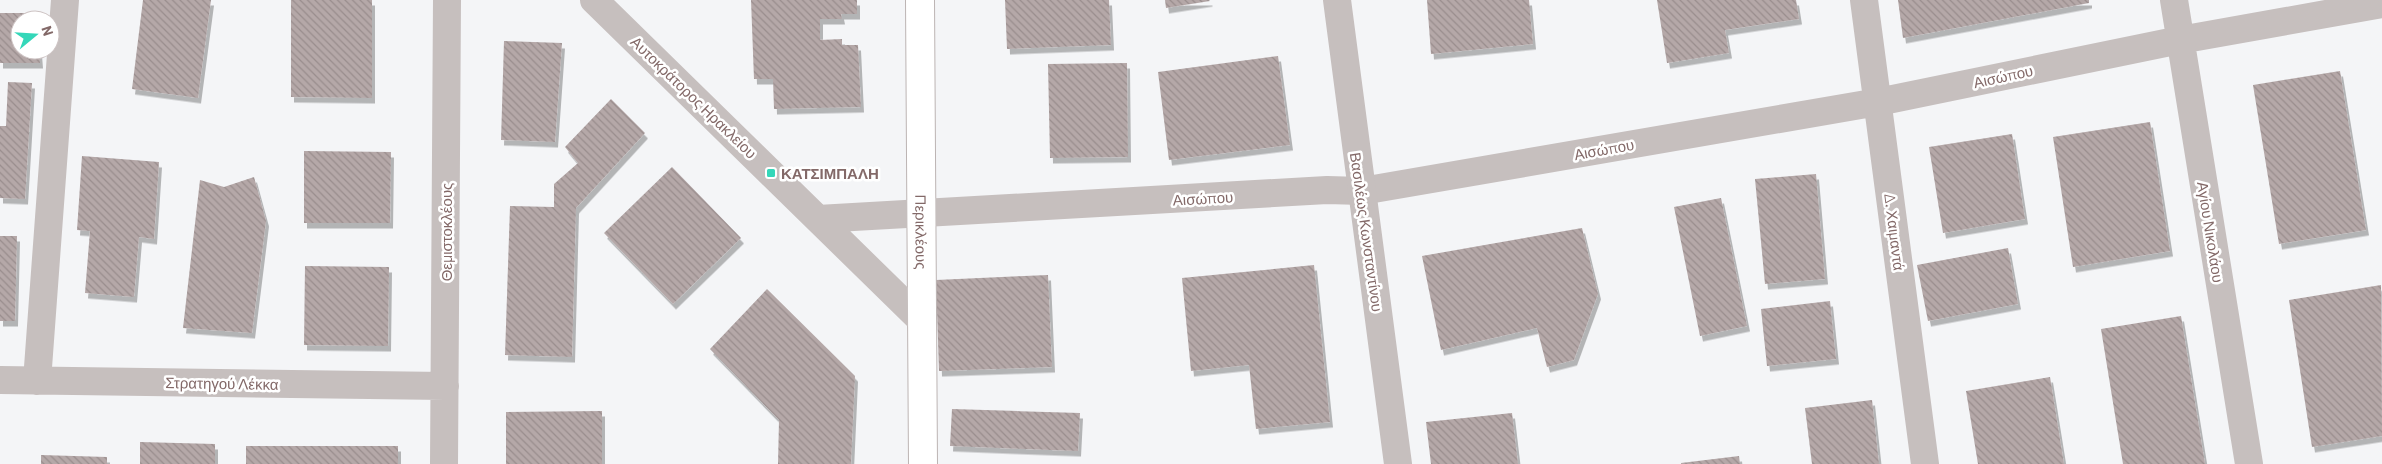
<svg xmlns="http://www.w3.org/2000/svg" width="2382" height="464" viewBox="0 0 2382 464" font-family="Barlow,sans-serif">
<style>
.building{fill:url(#building-back-hatch);filter:url(#shadow)}
.lines{fill:none;stroke-linecap:round;stroke-linejoin:round}
.secondary-casing{stroke:#bcb4b3;stroke-width:30}
.minor{stroke:#c6bfbe;stroke-width:28}
.tertiary{stroke:#c6bfbe;stroke-width:28}
.secondary{stroke:#fff;stroke-width:28}
.poi-dot{fill:#34d7b9;stroke:#fff;stroke-width:2}
.labels{text-anchor:middle;dominant-baseline:central;stroke-width:5;stroke-linejoin:round;paint-order:stroke}
.street-label{font-size:15px;fill:#836968;stroke:#fff}
.poi-label{font-size:15px;font-weight:bold;fill:#836968;stroke:#fff;text-anchor:start}
</style>
<defs>
<pattern id="building-back-hatch" width="6" height="6" patternUnits="userSpaceOnUse" patternTransform="scale(1.25)"><rect width="6" height="6" fill="#b5a8a8"/><path d="M-1 5l2 2M0 0l6 6M5-1l2 2" fill="none" stroke="#998d8d"/></pattern>
<filter id="shadow"><feDropShadow dx="3" dy="5.5" stdDeviation="0" flood-color="#0004"/></filter>
</defs>
<rect width="100%" height="100%" fill="#f4f5f7"/>
<path class="building" d="M143,0h68l-13,98 -66,-9z
M291,0h81v98l-81,-1z
M751,0h106v14h-16l1,5h-22v21l22,-1v6h16l3,62 -87,2 -1,-30h-19z
M1005,0h104l2,45 -104,4z
M1165,0h44l1,1 -44,7z
M1427,0h102l4,44 -102,10z
M1657,0h139l3,19 -74,11 4,23 -62,10z
M1898,0h191v3l-186,35z
M0,13h39v7h-19v30h19l1,13h-40z
M504,41l58,2 -7,99 -54,-2z
M1278,56l12,89 -121,15 -11,-88z
M1127,63l1,94 -78,1 -2,-94z
M2340,71l26,159 -87,14 -26,-159z
M8,82l24,1 -7,116 -25,-1v-72h6z
M611,99l34,34 -69,75 -4,149 -67,-2 5,-149 44,1v-23l24,-21 -13,-16z
M2150,122l20,129 -97,16 -20,-130z
M2012,134l13,85 -82,14 -14,-86z
M304,151l87,1 -1,71h-86z
M82,156l77,6 -5,77 -15,-2 -5,60 -49,-4 5,-62 -13,-1z
M672,167l69,71 -68,66 -69,-71z
M1816,174l9,105 -60,5 -10,-105z
M254,177l12,44 -14,112 -69,-5 17,-148 24,7z
M1721,198l26,128 -47,10 -26,-129z
M1582,228l16,66 -24,66 -27,7 -10,-39 -96,22 -19,-94z
M0,236h17l-2,85h-15z
M2008,248l10,56 -90,17 -11,-56z
M1314,265l16,157 -74,7 -7,-64 -58,6 -9,-93z
M305,266l84,1 -1,79 -84,-1z
M1048,275l4,92 -113,4 -3,-91z
M2381,285l1,151 -70,11 -23,-147z
M767,289l88,87 -4,88h-73l1,-44 -69,-71z
M1830,301l6,58 -69,7 -6,-57z
M2181,316l24,148h-82l-22,-135z
M2050,377l14,87h-86l-12,-73z
M1872,400l7,64h-67l-7,-56z
M952,409l128,4 -2,38 -128,-5z
M602,411v53h-96v-52z
M1512,413l6,51h-87l-5,-42z
M140,442l75,2v20h-75z
M246,446h152v18h-152z
M41,455l66,2v7h-66z
M1739,456l1,8h-59v-1z"/>
<g class="lines">
<g class="secondary-casing">
<g id="secondary">
<path id="s1" d="M920,0l3,464"/>
</g>
</g>
<path class="minor" d="M594,0l328,321
M1864,0l61,464
M2174,0l75,464
M818,219l509,-29 35,1 516,-89 302,-62 202,-36
M0,380l445,6
M37,381l28,-381
M444,464l3,-464"/>
<path class="tertiary" d="M1337,0l61,464"/>
<use href="#secondary" class="secondary"/>
</g>
<rect class="poi-dot" x="766" y="168" width="10" height="10" rx="2.5"/>
<g class="labels">
<g class="street-label">
<text transform="translate(2003 76) rotate(-12)">Αισώπου</text>
<text transform="translate(694 97) rotate(44)">Αυτοκράτορος Ηρακλείου</text>
<text transform="translate(1604 149) rotate(-10)">Αισώπου</text>
<text transform="translate(1203 198) rotate(-3)">Αισώπου</text>
<text transform="translate(446 232) rotate(-90)">Θεμιστοκλέους</text>
<text stroke="none"><textPath href="#s1" startOffset="232">Περικλέους</textPath></text>
<text transform="translate(1367 232) rotate(82)">Βασιλέως Κωνσταντίνου</text>
<text transform="translate(1895 232) rotate(83)">Δ. Χαιμαντά</text>
<text transform="translate(2211 232) rotate(81)">Αγίου Νικολάου</text>
<text transform="translate(222 383) rotate(1)">Στρατηγού Λέκκα</text>
</g>
<g class="poi-label">
<text x="781" y="173">ΚΑΤΣΙΜΠΑΛΗ</text>
</g>
</g>
<g transform="translate(35 35) rotate(72)"><circle r="24" fill="#ffffff" stroke="#cdc3c3"/>
<path d="M0-4L9 19L0 12L-9 19Z" fill="#34d7b9"/>
<text y="-8" font-size="14" font-weight="bold" text-anchor="middle" fill="#836968">N</text>
</g>
</svg>
